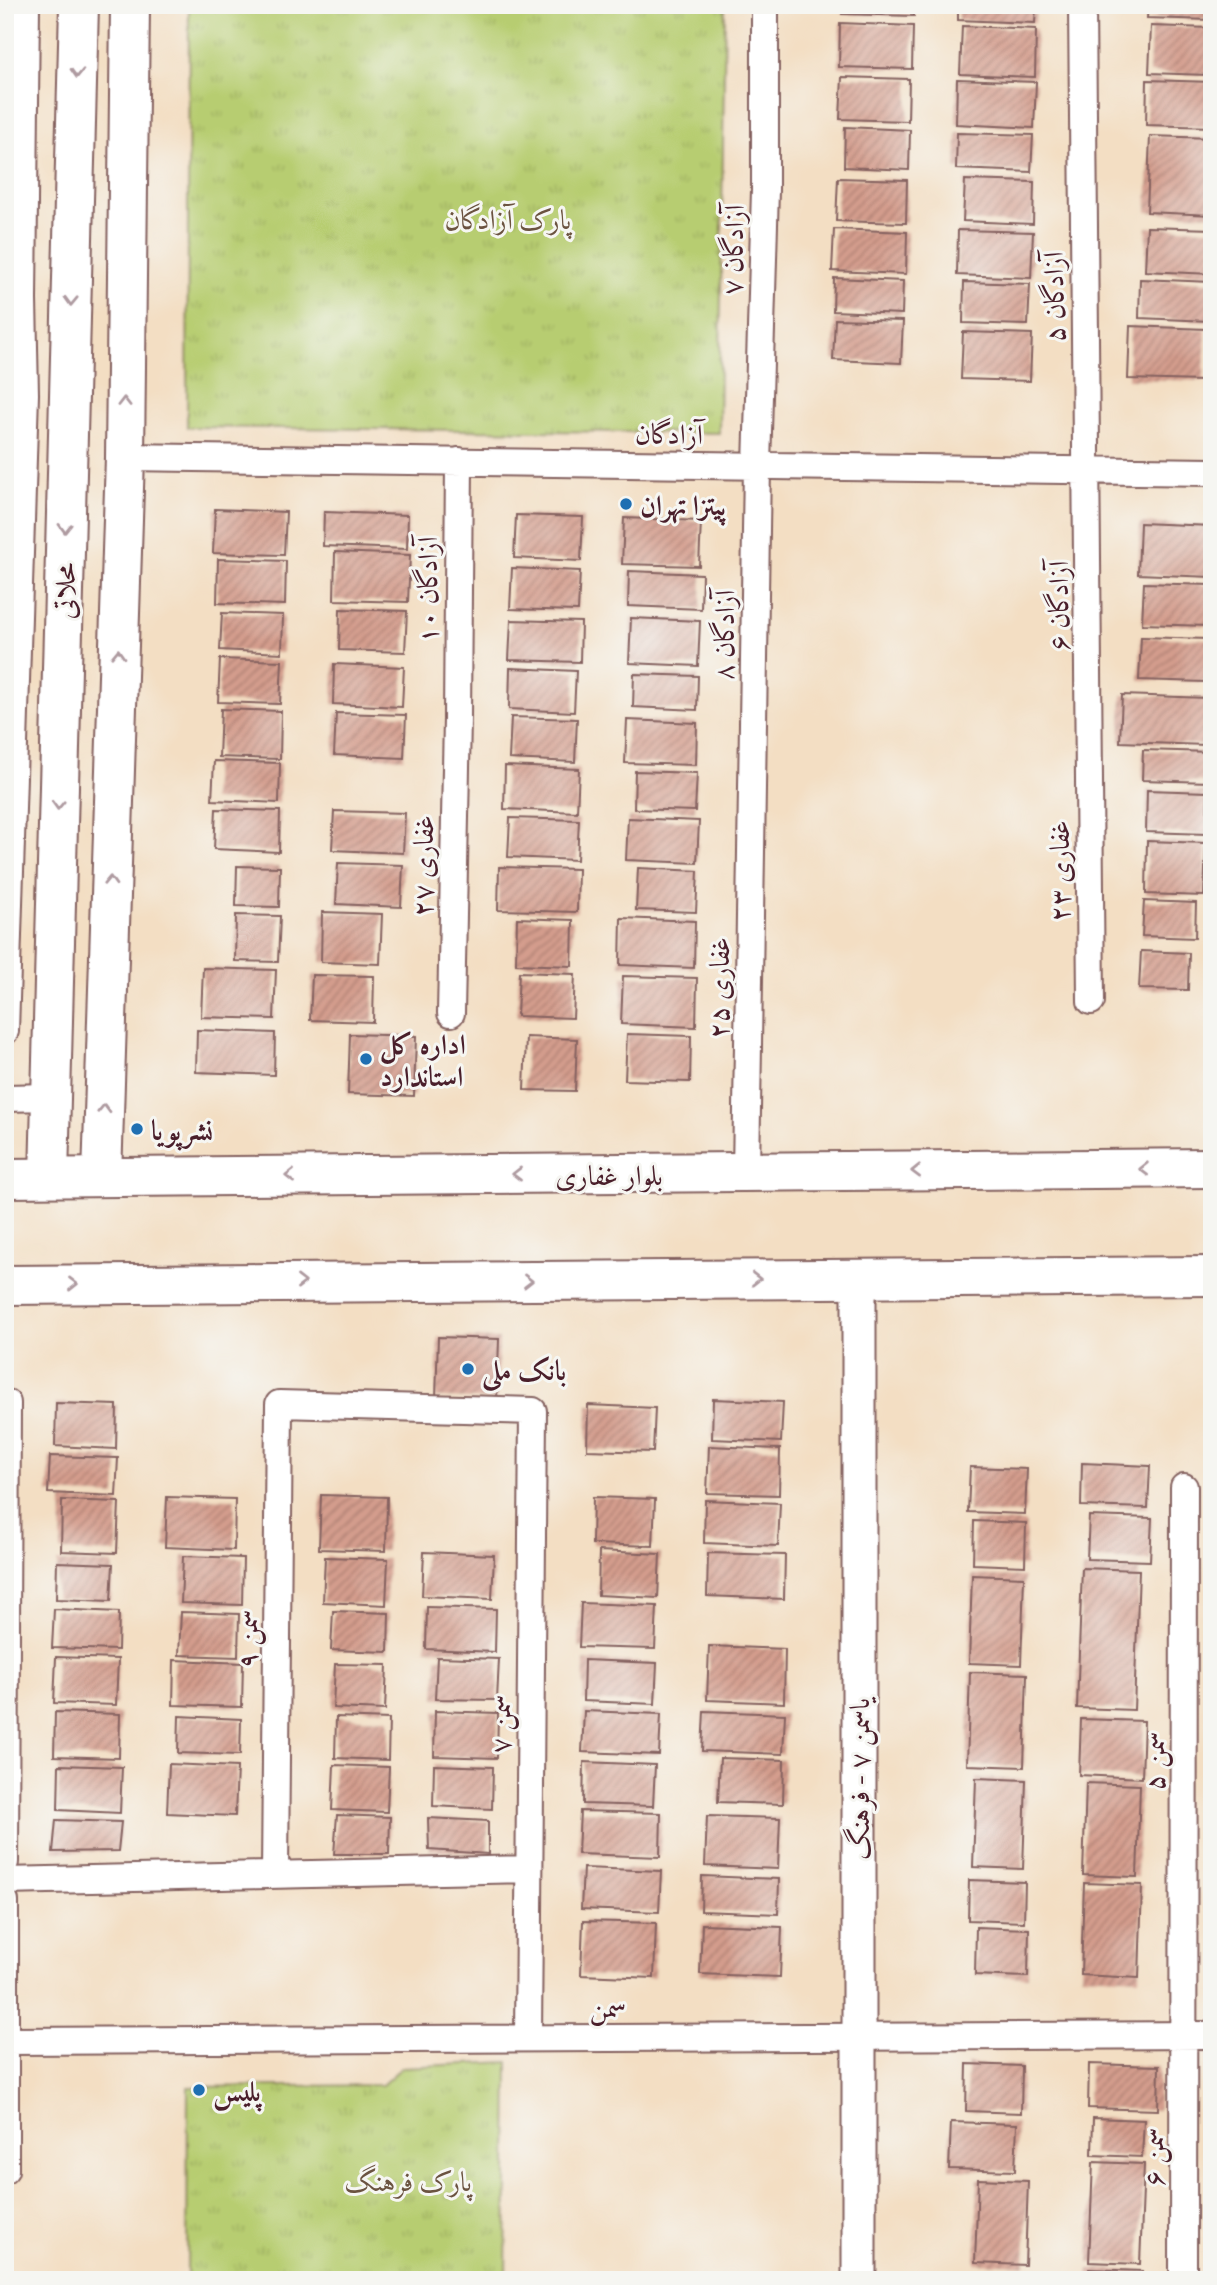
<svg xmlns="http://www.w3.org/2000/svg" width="1217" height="2285" viewBox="0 0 1217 2285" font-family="'Gentium Book Plus',Amiri,serif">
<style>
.park{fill:url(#park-tufts);stroke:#80764e;stroke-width:2}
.building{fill:url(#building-hatch)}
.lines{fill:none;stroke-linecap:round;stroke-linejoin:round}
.minor-casing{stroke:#856260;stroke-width:30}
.tertiary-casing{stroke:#856260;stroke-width:37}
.secondary-casing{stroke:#856260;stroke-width:42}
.primary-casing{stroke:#856260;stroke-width:42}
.minor{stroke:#fff;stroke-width:26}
.tertiary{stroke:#fff;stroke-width:33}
.secondary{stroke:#fff;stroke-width:38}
.primary{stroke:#fff;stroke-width:38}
.oneway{stroke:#ae9aa0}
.poi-dot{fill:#1f6fb2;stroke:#f6f6f2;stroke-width:2.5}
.labels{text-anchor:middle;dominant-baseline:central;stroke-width:6;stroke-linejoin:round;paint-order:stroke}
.park-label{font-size:28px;fill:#6b5340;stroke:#f6f6f2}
.street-label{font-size:28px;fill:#4a1f2b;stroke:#f6f6f2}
.poi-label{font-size:28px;font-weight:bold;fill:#4a1f2b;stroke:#f6f6f2;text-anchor:start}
</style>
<defs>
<pattern id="park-tufts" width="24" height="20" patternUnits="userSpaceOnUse" patternTransform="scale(1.75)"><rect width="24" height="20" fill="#b7cd71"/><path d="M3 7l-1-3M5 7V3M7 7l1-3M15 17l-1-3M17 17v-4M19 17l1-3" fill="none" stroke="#9fb062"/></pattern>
<pattern id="building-hatch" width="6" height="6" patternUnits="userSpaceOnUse" patternTransform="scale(1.75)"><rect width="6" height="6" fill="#d49d8d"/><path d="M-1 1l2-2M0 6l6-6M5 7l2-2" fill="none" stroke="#ae7f73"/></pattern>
</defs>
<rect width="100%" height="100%" fill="#f6f6f2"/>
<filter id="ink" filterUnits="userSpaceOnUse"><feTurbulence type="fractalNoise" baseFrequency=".0143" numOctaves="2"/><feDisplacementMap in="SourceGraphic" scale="14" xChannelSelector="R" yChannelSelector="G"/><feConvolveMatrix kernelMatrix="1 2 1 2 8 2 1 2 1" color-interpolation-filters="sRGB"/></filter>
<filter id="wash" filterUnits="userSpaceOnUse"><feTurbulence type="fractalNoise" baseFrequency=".00686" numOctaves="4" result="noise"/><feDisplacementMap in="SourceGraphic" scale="28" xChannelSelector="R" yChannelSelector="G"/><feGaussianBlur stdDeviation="1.57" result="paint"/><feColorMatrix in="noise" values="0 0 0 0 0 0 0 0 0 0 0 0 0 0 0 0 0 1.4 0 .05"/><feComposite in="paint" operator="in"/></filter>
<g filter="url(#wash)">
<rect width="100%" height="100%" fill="#f3dec3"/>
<path class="park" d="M189,5h536l-6,428 -532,-6z
M508,2062l-2,218h-319l1,-193 194,-2 20,-18z"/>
<g id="blocks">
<path class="building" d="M843,5h71v11l-72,-2z
M958,5h78l-1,18 -77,-3z
M1148,5h64v15l-65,-2z
M840,23l73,3 -1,43 -73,-2z
M962,26l74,3 -1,48 -75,-3z
M1151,26l59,2 -2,47 -59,-2z
M842,77l67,2 -1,42 -68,-2z
M957,79l79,3 -2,46 -78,-4z
M1147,80l65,2v45l-66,-2z
M845,127l65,3 -1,40 -65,-3z
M957,133l76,2 -2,37 -75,-3z
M1150,136l62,2v77l-65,-3z
M838,178l69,2 -1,43 -70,-2z
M965,180l69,2 -1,42 -70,-3z
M1147,227l65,2v45l-67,-3z
M834,229l73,3 -1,42 -74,-3z
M958,230l75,2 -2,46 -74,-3z
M834,278l69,3 -1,33 -69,-3z
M1140,279l72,3 -2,39 -71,-3z
M964,282l66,2 -2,41 -65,-2z
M835,319l68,2 -2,42 -68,-3z
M1130,326l76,3 -2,52 -76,-2z
M963,332l69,2 -2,47 -69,-2z
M215,509l71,3 -2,43 -71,-2z
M324,512l84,3 -1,34 -84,-3z
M516,515l67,2 -2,44 -67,-3z
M624,518l77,3 -2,45 -77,-2z
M1140,523l72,3v51l-74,-3z
M335,552l75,3 -2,47 -74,-2z
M218,559l68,2 -1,44 -68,-2z
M512,568l68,3 -2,40 -68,-2z
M629,571l73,3 -1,35 -73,-3z
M1144,583l66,2 -1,41 -67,-2z
M340,609l67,2 -2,41 -66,-2z
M222,613l61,2 -1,38 -62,-3z
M631,618l69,3 -2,45 -69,-3z
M511,620l70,2 -1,40 -71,-2z
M1141,637l67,2 -2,43 -67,-2z
M220,659l62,2 -2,43 -62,-2z
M334,664l70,3 -2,40 -69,-3z
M510,668l66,3 -2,41 -65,-3z
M634,674l64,2 -1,34 -64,-3z
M1122,695l86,3 -2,47 -86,-3z
M221,709l60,2 -1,48 -61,-2z
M336,713l70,2 -2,43 -70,-3z
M511,717l66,2 -2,43 -66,-3z
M627,720l70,3 -1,42 -71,-2z
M1143,750l68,2 -1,30 -68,-2z
M214,761l66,2 -1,40 -67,-3z
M505,766l74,3 -2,43 -73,-3z
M635,771l62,2 -2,38 -61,-2z
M1147,790l61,2 -1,42 -61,-2z
M216,809l64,2 -1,41 -65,-3z
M334,811l71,2 -2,40 -71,-3z
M510,818l69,2 -2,40 -69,-3z
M628,818l71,3 -2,42 -71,-3z
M1147,841l59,2 -2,53 -58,-2z
M338,863l65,2 -2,42 -65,-3z
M237,866l43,1 -1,40 -43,-1z
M499,867l79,2 -1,43 -79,-2z
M638,868l60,3 -2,41 -60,-2z
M1144,901l52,2 -1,35 -53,-2z
M322,912l60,2 -2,50 -59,-2z
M236,915l44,1 -2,46 -43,-1z
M517,918l56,2 -1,46 -56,-2z
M621,918l74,3 -1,47 -74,-3z
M1141,951l48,2 -1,37 -49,-1z
M203,968l73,2 -2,49 -73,-2z
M519,972l56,2 -2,44 -56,-2z
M312,975l62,1 -1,46 -63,-2z
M623,976l74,2 -1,49 -75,-3z
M197,1030l78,3 -1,42 -78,-3z
M350,1034l66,2 -2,60 -66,-2z
M627,1034l64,2 -1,46 -65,-2z
M526,1037l51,2 -2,52 -51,-1z
M1208,1041h4v38h-4z
M438,1337l61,2 -2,61 -61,-2z
M713,1399l70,3 -2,40 -69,-3z
M56,1403l61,2 -1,44 -61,-3z
M588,1405l67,3 -2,44 -66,-2z
M709,1446l71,3 -1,46 -72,-2z
M50,1456l68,2 -2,38 -68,-3z
M1082,1463l68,3 -2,42 -67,-2z
M970,1467l57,2 -2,45 -57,-2z
M321,1495l66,2 -1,54 -67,-2z
M167,1497l68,2 -1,51 -69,-3z
M593,1497l62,2 -2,47 -61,-2z
M62,1500l57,2 -2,51 -56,-2z
M705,1500l75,3 -2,43 -74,-3z
M1089,1516l63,2 -2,43 -63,-2z
M974,1521l52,2 -1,43 -52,-2z
M599,1551l61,3 -2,44 -60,-3z
M424,1552l70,3 -2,44 -70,-3z
M708,1553l77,2 -1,44 -77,-3z
M183,1556l60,2 -1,47 -61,-2z
M325,1557l63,2 -2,46 -63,-3z
M57,1562l56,2 -2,37 -55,-2z
M1082,1568l57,2 -5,140 -57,-2z
M972,1575l52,2 -3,88 -52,-2z
M581,1603l76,3 -2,43 -76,-2z
M427,1607l69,2 -1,43 -69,-3z
M54,1609l65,3 -1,38 -66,-2z
M333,1611l56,2 -1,39 -57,-2z
M181,1612l58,2 -1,43 -59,-2z
M709,1646l76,3 -1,54 -77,-3z
M56,1657l62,2 -2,46 -62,-2z
M437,1657l62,2 -2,41 -62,-1z
M174,1660l69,3 -1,44 -69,-2z
M584,1660l73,3 -2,41 -72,-3z
M335,1664l52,1 -2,45 -52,-2z
M970,1672l57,2 -3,93 -57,-2z
M435,1711l63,2 -1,45 -63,-2z
M584,1711l77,3 -2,41 -77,-3z
M704,1711l81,3 -2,40 -81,-3z
M55,1712l65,2 -1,44 -65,-2z
M179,1716l62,3 -1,36 -62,-2z
M336,1717l53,2 -1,41 -53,-2z
M1081,1719l63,2 -2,57 -63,-3z
M720,1758l64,2 -1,44 -65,-2z
M584,1762l71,3 -2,41 -70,-2z
M169,1764l68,3 -2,49 -68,-3z
M59,1765l63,2 -2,46 -62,-3z
M334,1765l55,2 -2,45 -55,-2z
M434,1765l59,2 -1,42 -59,-3z
M976,1778l50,2 -3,89 -50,-2z
M1086,1783l54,2 -3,92 -54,-2z
M580,1811l81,2 -1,44 -82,-3z
M337,1815l53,2 -1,37h-55z
M707,1816l73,2 -2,51 -73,-3z
M428,1818l60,3v33l-59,-4z
M56,1820l65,2 -3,29 -65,1z
M583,1868l78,3 -2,41 -78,-3z
M702,1876l77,3 -1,35 -77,-3z
M969,1880l56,2 -1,40 -56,-2z
M1084,1883l58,2 -3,93 -58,-3z
M583,1921l73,2 -2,55 -73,-3z
M702,1924l80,3 -2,50 -80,-3z
M976,1927l53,2 -1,48 -53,-2z
M967,2064l55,2 -1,47 -55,-2z
M1089,2064l70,2 -1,44 -70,-2z
M1093,2118l51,2 -2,37 -50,-2z
M951,2122l66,2 -2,47 -66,-2z
M1093,2162l51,2 -4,100 -51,-2z
M978,2179l50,2 -3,84 -50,-2z
M1089,2269l53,2 -1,9h-53z
M977,2276l48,1v3h-48z"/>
</g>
</g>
<g filter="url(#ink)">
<use href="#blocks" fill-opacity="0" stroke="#856260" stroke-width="2"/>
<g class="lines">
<g class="minor-casing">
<path id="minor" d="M1082,5l9,996
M125,457l1087,15
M451,1013l6,-294 2,-258
M5,1031l20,-637 -2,-94 3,-295
M5,1098l45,-1
M746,1173l11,-707 8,-276v-185
M5,1403h2l-2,459
M275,1875l4,-471 254,7 -5,627
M5,1881l524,-12
M5,1901v269
M5,2041l1207,-6
M1183,2280l1,-793"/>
</g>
<g class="tertiary-casing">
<path id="tertiary" d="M859,1278v1002"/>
</g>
<g class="secondary-casing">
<path id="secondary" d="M49,1177l30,-1172
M102,1177l23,-720 5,-452"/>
</g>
<g class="primary-casing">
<path id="primary" d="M5,1178l1207,-10
M5,1285l1207,-9"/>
</g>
<use href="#minor" class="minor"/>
<use href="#tertiary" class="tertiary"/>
<use href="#secondary" class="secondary"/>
<use href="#primary" class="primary"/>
</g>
<defs><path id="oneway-chevron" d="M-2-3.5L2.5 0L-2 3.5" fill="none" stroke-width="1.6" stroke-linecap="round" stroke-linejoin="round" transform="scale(1.75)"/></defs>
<g class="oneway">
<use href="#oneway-chevron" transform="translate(77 73) rotate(92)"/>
<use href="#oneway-chevron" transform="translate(71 301) rotate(92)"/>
<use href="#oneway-chevron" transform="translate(124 402) rotate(-90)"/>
<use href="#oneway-chevron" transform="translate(65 528) rotate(91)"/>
<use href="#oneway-chevron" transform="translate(118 654) rotate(-88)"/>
<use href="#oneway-chevron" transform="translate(58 805) rotate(92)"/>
<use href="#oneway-chevron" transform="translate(110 881) rotate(-88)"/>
<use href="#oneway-chevron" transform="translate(104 1109) rotate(-88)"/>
<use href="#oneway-chevron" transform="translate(1144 1169) rotate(179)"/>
<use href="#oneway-chevron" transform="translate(916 1171) rotate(179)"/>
<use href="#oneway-chevron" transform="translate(517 1174) rotate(180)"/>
<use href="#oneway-chevron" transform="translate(290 1176) rotate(180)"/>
<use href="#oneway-chevron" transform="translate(756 1279)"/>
<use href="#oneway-chevron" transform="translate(528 1281)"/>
<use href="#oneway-chevron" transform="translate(301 1282)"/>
<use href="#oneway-chevron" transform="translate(73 1284)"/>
</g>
</g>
<g class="poi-dot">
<circle cx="626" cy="504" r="7"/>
<circle cx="366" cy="1059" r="7"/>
<circle cx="137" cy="1129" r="7"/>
<circle cx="468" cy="1369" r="7"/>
<circle cx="199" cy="2090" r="7"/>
</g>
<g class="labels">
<g class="park-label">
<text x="508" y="218">پارک آزادگان</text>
<text x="408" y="2180">پارک فرهنگ</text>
</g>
<g class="street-label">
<text transform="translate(732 250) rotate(-88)">آزادگان ۷</text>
<text transform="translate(1053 297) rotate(-91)">آزادگان ۵</text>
<text transform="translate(669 433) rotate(1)">آزادگان</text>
<text transform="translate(426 590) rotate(-90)">آزادگان ۱۰</text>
<text transform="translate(64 591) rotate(-89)">محلاتی</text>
<text transform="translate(1057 606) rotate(-90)">آزادگان ۶</text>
<text transform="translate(723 635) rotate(-89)">آزادگان ۸</text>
<text transform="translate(422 866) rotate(-89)">غفاری ۲۷</text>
<text transform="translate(1058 871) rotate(-90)">غفاری ۲۳</text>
<text transform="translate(718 988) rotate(-89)">غفاری ۲۵</text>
<text x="609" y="1174">بلوار غفاری</text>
<text transform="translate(246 1639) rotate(-90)">سمن ۹</text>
<text transform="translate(499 1724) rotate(-90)">سمن ۷</text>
<text transform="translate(1153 1761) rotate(-90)">سمن ۵</text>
<text transform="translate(858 1779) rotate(-90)">یاسمن ۷ - فرهنگ</text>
<text x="608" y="2006">سمن</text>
<text transform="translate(1152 2157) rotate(-90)">سمن ۶</text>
</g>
<g class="poi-label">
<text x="640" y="504">پیتزا تهران</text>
<text x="380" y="1043">اداره کل<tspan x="380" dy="32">استاندارد</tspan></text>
<text x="151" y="1129">نشرپویا</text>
<text x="482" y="1369">بانک ملی</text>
<text x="213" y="2090">پلیس</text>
</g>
</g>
<rect width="1217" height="2285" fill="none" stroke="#f6f6f2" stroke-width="28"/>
</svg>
